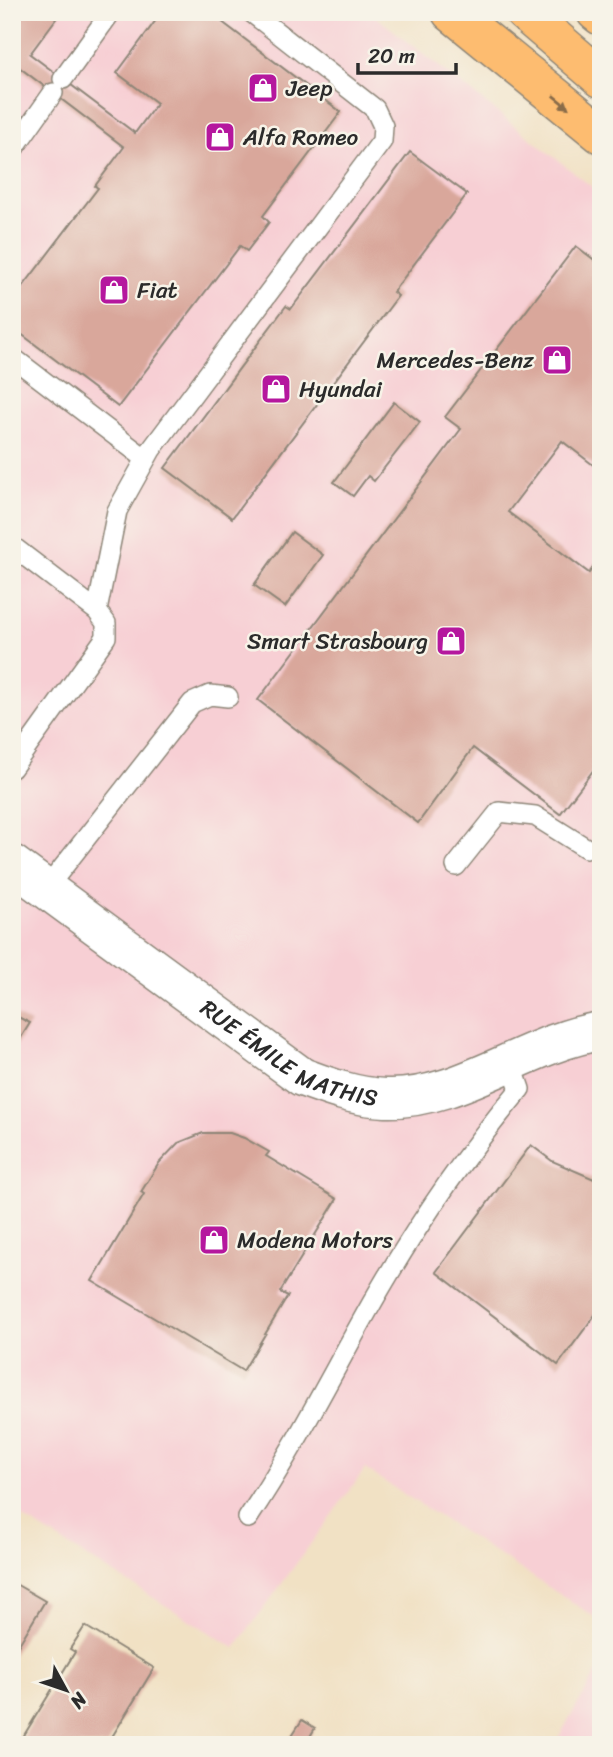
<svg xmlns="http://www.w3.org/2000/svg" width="613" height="1757" viewBox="0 0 613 1757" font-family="Sriracha,sans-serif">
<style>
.built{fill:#f7cfd4}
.building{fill:#d9a79b}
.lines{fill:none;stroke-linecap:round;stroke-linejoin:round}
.service-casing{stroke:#8e8678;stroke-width:22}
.tertiary-casing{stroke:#8e8678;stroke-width:41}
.trunk-casing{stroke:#8e8678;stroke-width:41}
.service{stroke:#fff;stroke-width:19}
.tertiary{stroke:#fff;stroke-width:38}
.trunk{stroke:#fdbc6f;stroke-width:38}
.oneway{fill:#8a6c4a}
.labels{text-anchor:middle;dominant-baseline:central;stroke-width:5;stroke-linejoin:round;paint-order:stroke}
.poi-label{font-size:23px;fill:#2b2b2b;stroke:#f7f3e8;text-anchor:start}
.street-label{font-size:23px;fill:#2b2b2b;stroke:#f7f3e8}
</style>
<rect width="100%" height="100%" fill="#f7f3e8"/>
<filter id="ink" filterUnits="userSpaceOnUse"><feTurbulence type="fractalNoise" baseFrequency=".0143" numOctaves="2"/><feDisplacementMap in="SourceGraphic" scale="14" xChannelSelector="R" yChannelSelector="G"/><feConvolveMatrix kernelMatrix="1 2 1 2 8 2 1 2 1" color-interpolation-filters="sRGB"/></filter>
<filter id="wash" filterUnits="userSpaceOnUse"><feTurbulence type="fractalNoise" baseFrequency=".00686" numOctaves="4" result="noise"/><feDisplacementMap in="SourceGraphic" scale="28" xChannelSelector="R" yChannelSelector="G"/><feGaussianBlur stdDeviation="1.57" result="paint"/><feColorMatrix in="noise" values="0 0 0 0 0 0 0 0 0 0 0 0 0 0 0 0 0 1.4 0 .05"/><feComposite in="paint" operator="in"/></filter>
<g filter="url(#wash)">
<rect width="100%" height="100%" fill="#f1e1c4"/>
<path class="built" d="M12,12h358l231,182v1427l-236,-152 -130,179 -223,-137z
M601,1665v80h-47z"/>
<g id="blocks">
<path class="building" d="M12,12h49l-31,42 105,79 22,-30 -40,-30 45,-61h47l132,100 -78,104 6,6 -22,29 -7,-5 -122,161 -106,-80v-26l86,-113 -3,-2 29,-39 -104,-79 -8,10z
M410,152l57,42 -74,98 5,4 -166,222 -67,-50 121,-162 5,3z
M576,246l25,19v206l-39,-30 -54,71 81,61 12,-16v203l-41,54 -87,-66 -55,75 -160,-123 203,-271 -16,-12z
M394,402l26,20 -46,59 -6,-5 -15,20 -19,-14z
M292,532l31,23 -38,52 -31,-22z
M12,1014l18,9 -18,29z
M203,1133h27l14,5 25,14 -3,4 71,43 -57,93 8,4 -45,75 -151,-90 52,-87 -3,-2 18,-29 19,-20z
M531,1145l21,16 49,21v138l-6,-5 -37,50 -122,-93z
M12,1582l33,19 -33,55z
M85,1626l69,42 -47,77h-89l57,-93 -5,-3z
M302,1720l13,8 -10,17h-15l-3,-2z"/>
</g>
</g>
<g filter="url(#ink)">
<use href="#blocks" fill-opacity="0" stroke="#8e8678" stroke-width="2"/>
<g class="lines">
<g class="service-casing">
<path id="service" d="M63,79l48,-67
M12,151l41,-58
M12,357l134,102
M12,546l85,65 9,12v14l-94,131
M97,611l20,-100 34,-61 231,-309 1,-15 -8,-17 -124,-97
M456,866l43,-54 36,4 51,32
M46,889l146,-186 18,-8 18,2
M248,1518c49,-73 88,-153 132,-229 41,-70 88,-138 140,-200l-10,-29"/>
</g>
<g class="tertiary-casing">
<g id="tertiary">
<path id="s1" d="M12,864l290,213c27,10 54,20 83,21 74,3 142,-56 216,-67"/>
</g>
</g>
<g class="trunk-casing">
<path id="trunk" d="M451,12l150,122
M524,12l77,66
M596,12l5,4"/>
</g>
<use href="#service" class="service"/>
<use href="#tertiary" class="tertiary"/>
<use href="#trunk" class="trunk"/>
</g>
<defs><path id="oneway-solid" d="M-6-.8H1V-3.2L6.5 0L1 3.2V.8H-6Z" transform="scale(1.75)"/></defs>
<use class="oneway" href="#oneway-solid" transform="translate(561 102) rotate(39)"/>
</g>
<defs>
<g id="shop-square" transform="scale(1.575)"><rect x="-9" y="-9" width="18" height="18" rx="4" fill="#b5179e" stroke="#f7f3e8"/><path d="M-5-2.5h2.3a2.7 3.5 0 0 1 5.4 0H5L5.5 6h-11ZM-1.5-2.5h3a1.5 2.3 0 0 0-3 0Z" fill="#fff"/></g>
</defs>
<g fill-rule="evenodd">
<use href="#shop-square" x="263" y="88"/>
<use href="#shop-square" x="220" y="137"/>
<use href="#shop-square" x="114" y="290"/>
<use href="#shop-square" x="557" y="360"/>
<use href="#shop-square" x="276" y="389"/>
<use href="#shop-square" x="451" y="641"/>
<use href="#shop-square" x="214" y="1240"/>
</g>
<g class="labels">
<g class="poi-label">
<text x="286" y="88">Jeep</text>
<text x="243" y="137">Alfa Romeo</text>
<text x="137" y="290">Fiat</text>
<text x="534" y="360" text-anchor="end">Mercedes-Benz</text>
<text x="299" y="389">Hyundai</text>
<text x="428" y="641" text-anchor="end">Smart Strasbourg</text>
<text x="237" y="1240">Modena Motors</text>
</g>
<g class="street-label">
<text stroke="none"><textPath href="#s1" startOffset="338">RUE ÉMILE MATHIS</textPath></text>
</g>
</g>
<rect width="613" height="1757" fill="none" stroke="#f7f3e8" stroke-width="42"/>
<g transform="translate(66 1690) rotate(130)" stroke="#f7f3e8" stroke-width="5" paint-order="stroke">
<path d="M0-5L12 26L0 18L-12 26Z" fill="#2b2b2b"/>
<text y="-10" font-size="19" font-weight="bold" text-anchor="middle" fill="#2b2b2b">N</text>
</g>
<path d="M358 63v10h98v-10" fill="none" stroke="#2b2b2b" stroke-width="3.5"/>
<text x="368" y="63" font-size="21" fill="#2b2b2b" stroke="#f7f3e8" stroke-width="5" paint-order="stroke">20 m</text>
</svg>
